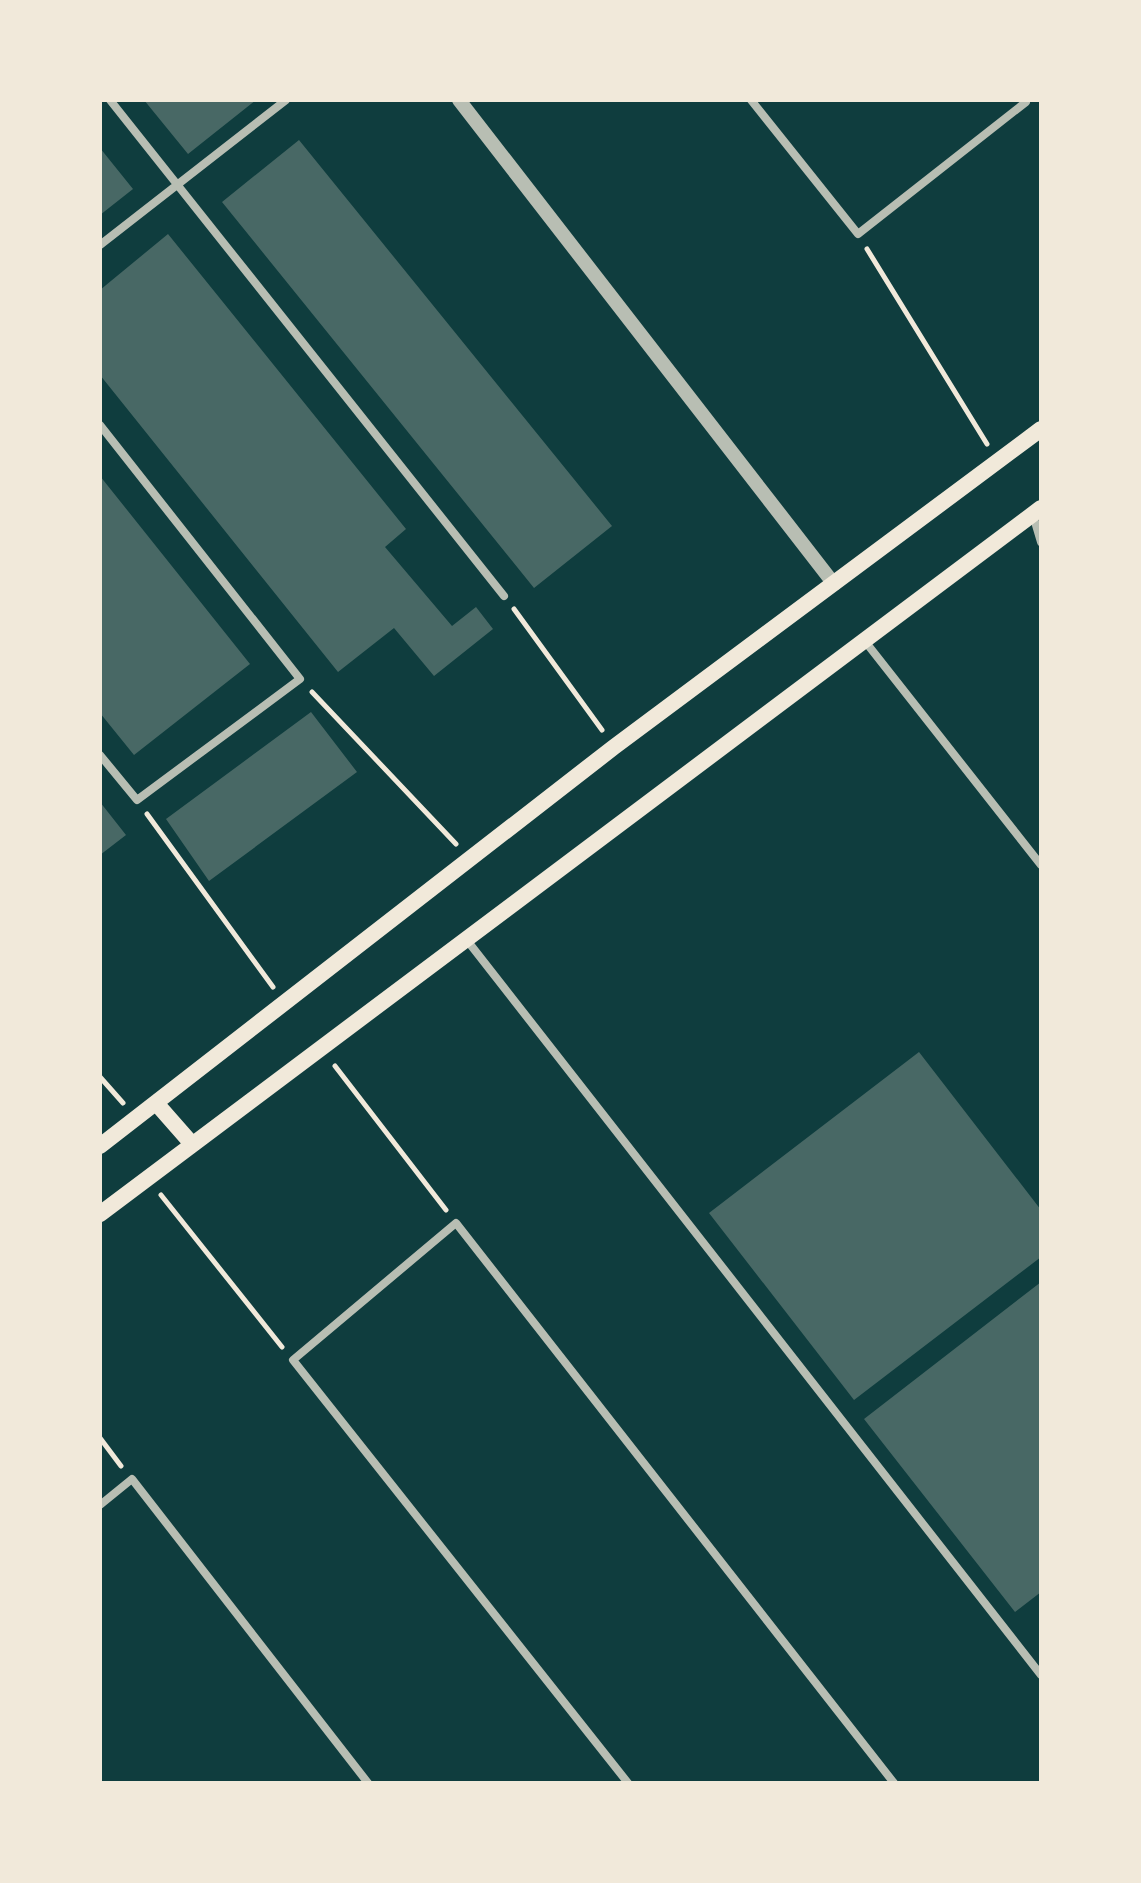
<svg xmlns="http://www.w3.org/2000/svg" width="1141" height="1883" viewBox="0 0 1141 1883" font-family="'Space Grotesk',sans-serif">
<style>
.building{fill:#486865}
.lines{fill:none;stroke-linecap:round;stroke-linejoin:round}
.path{stroke:#f1e9da;stroke-width:5}
.minor{stroke:#b8beb3;stroke-width:8}
.tertiary{stroke:#b8beb3;stroke-width:14}
.secondary{stroke:#f1e9da;stroke-width:16}
</style>
<rect width="100%" height="100%" fill="#0f3d3e"/>
<path class="building" d="M144,100h112l-68,54z
M299,140l313,386 -78,62 -312,-386z
M100,148l33,41 -33,26z
M168,234l238,295 -21,18 67,79 24,-19 17,22 -59,47 -40,-48 -56,44 -238,-297v-85z
M100,476l150,188 -116,91 -34,-42z
M311,712l46,60 -148,109 -43,-62z
M100,802l26,33 -26,20z
M919,1052l122,158v47l-187,143 -145,-187z
M1041,1282v310l-26,20 -151,-193z"/>
<g class="lines">
<path class="path" d="M867,249l120,195
M514,609l88,121
M312,692l144,152
M147,814l126,173
M335,1066l111,144
M100,1077l23,26
M161,1195l121,152
M100,1438l21,28"/>
<path class="minor" d="M110,100l394,496
M751,100l107,134 168,-132 -1,-2
M100,245l186,-145
M100,425l200,254 -163,121 -37,-45
M1033,515l8,27
M864,640l177,225
M466,939l575,736
M100,1505l32,-26 236,304
M628,1783l-335,-423 163,-137 438,560"/>
<path class="tertiary" d="M459,100l375,484"/>
<path class="secondary" d="M156,1103l36,41
M100,1146l514,-399 427,-318
M100,1214l941,-706"/>
</g>
<rect width="1141" height="1883" fill="none" stroke="#f1e9da" stroke-width="204"/>
</svg>
